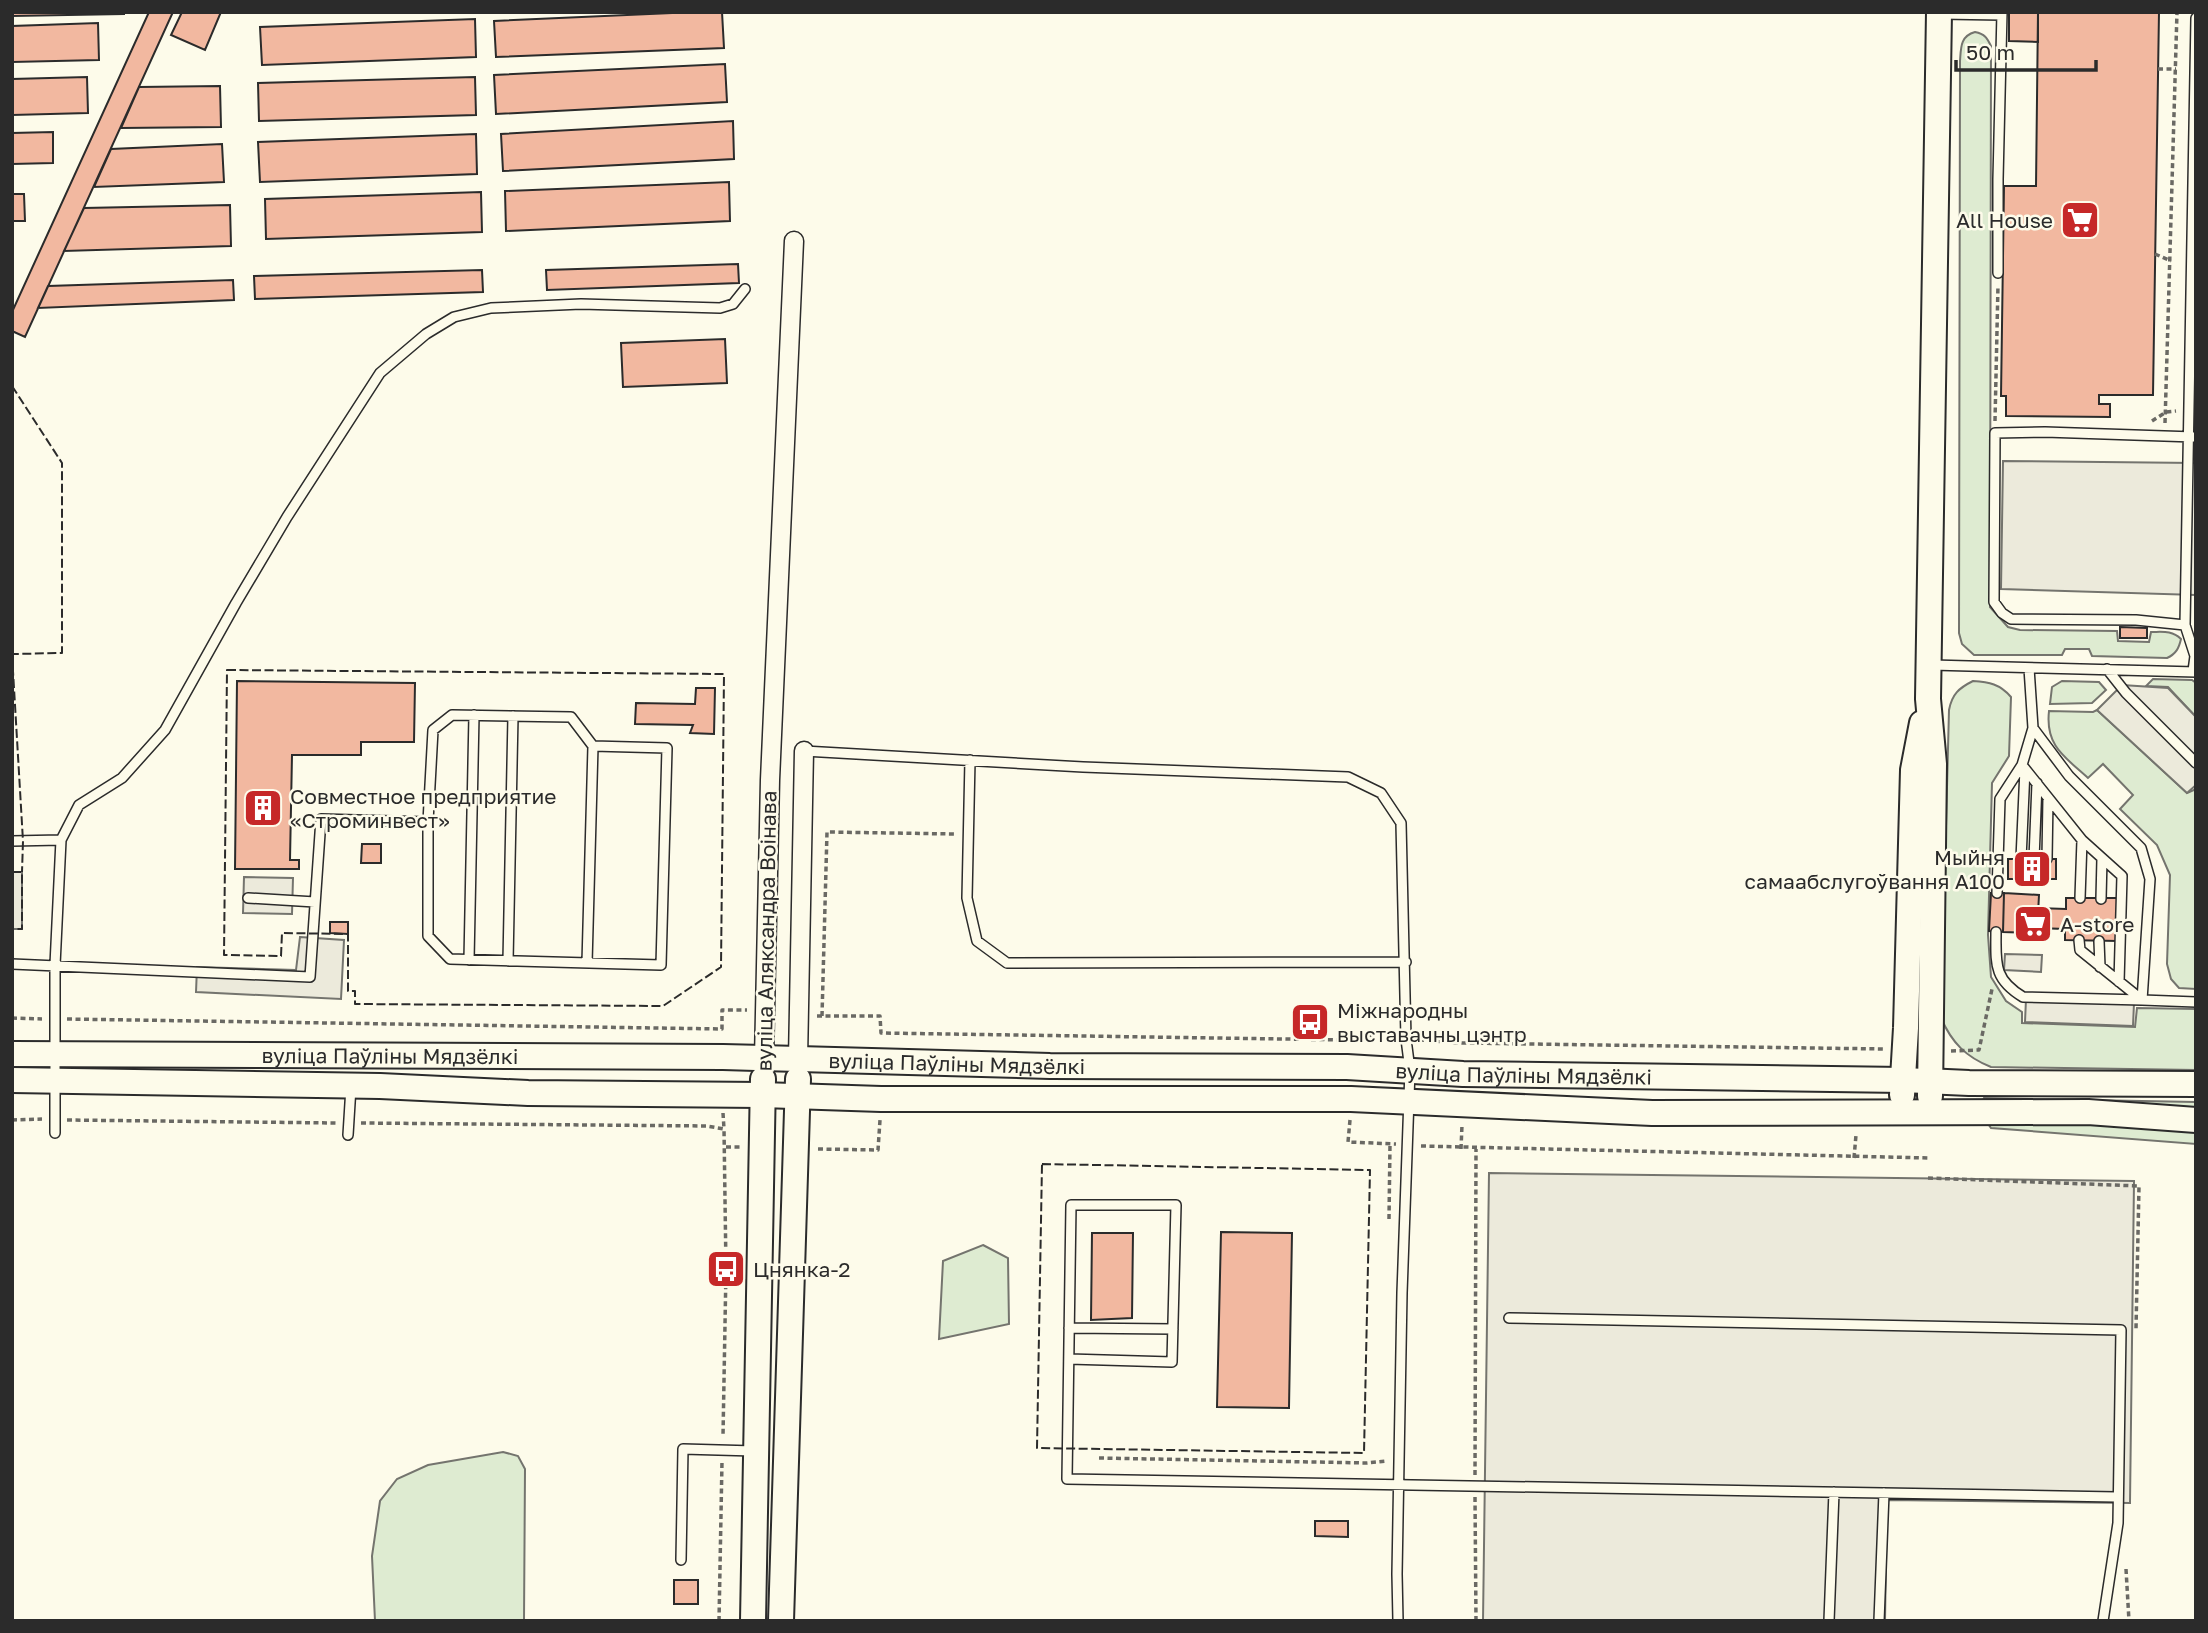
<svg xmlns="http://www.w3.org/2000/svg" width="2208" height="1633" viewBox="0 0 2208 1633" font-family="'Golos Text',sans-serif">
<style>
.green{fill:#deebd1;stroke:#74746e;stroke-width:2}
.parking{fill:#eceadb;stroke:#74746e;stroke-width:2}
.building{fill:#f2b8a0;stroke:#2b2b2b;stroke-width:2}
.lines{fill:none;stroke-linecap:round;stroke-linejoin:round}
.lane-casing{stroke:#2b2b2b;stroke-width:12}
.street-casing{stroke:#2b2b2b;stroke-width:21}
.secondary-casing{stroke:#2b2b2b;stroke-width:28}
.path{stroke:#6a6964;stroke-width:3.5;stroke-dasharray:5 3.5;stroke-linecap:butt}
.lane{stroke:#fdfbea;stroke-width:9}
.street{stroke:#fdfbea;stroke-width:18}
.secondary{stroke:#fdfbea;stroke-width:24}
.fence{stroke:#2b2b2b;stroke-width:2;stroke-dasharray:9 3.5;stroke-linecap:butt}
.labels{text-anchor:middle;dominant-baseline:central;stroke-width:5;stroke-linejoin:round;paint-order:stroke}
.poi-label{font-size:21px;fill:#2b2b2b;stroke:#fdfbea;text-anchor:start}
.street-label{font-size:21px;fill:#2b2b2b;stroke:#fdfbea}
</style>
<rect width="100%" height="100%" fill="#fdfbea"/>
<path class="green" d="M1975,32c10,2 12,6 16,14l-1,561 18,20 12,3 97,1 1,10 31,1 2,-10c11,0 21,-2 30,7 -2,9 -5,15 -14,19l-75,-2 -3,-7h-24l-3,6h-88l-12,-11 -3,-11 1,-572c1,-13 0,-25 15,-29z
M2153,679l39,1 4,3v34l-28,-30 -22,-1z
M1973,681c16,1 27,3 38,16l-2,59 -17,27 -4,152 3,42 15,24 16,11v11l113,4 2,-19 59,1v61l-205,-3c-25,-10 -39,-24 -50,-49l8,-308c3,-16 10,-22 24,-29z
M2062,681l37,1 7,8 -14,13 -42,1 2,-17z
M2097,710l90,83 9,-4v200l-17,-1 -8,-9 -4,-15 3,-89 -13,-30 -37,-36 13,-14 -30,-31 -15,14c-23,-21 -43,-32 -39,-67l44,1z
M1984,1098l212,4v6l-214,-6z
M1984,1118l212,12v14l-205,-16z
M983,1245l25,13 1,66 -70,15 4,-78z
M503,1452l15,4 7,13 -1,152h-149l-3,-65 8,-55 17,-22 31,-14z"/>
<path class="parking" d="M2003,461l193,2v132l-195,-6z
M2122,685l46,3 28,29v68l-9,8 -90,-83z
M12,872h10v57h-10z
M244,877l49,1 -1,36 -49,-1z
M300,937l44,3 -3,59 -145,-7 1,-25 99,3z
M2005,954l37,1 -1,17 -37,-2z
M2026,999l108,4 -1,23 -108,-4z
M1489,1173l645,8 -4,322 -243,-3 -2,121h-402z"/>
<path class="building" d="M12,12h112v2l-112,2z
M149,12h24l-148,325 -13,-6v-19z
M182,12h39l-16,38 -34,-15z
M695,12h27l2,36 -228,9 -2,-36z
M2009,12h29v30l-29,-1z
M2038,12h121l-6,383h-54v9h11v13l-104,-1v-20h-5l3,-210h32z
M475,19l1,38 -214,8 -2,-38z
M98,23l1,37 -87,2v-36z
M725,64l2,38 -231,12 -2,-39z
M87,77l1,36 -76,2v-36z
M475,77l1,38 -217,6 -1,-38z
M220,86l1,41 -100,1 18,-41z
M733,121l1,38 -231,12 -2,-37z
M53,132v31l-41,1v-31z
M476,134l1,40 -217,8 -2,-40z
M222,144l2,38 -130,5 17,-38z
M729,182l1,39 -224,10 -1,-40z
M481,192l1,40 -216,7 -1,-40z
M12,194h12l1,27h-13z
M230,205l1,41 -167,5 20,-43z
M738,264l1,19 -192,7 -1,-20z
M482,270l1,22 -228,7 -1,-23z
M233,280l1,20 -196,8 10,-22z
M725,339l2,44 -104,4 -2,-44z
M2120,627l27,1v10h-27z
M237,681l178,2 -1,59h-53v13h-69l-2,105h9v9h-64z
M696,688h19l-1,46 -24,-1 3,-8 -58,-1 1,-21 59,1z
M362,844h19v19h-20z
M2008,859h48v20h-48z
M1991,893h13l-1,39 -14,-1z
M2004,893l35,2 -2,38 -34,-1z
M2066,898h52v43l-53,-1v-11l-28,-1 1,-20 28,1z
M330,922h18v12l-18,-1z
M1221,1232l71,1 -3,175 -72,-1z
M1092,1233h41l-1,85 -41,2z
M1315,1521h33v16l-33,-1z
M674,1580h24v24h-24z"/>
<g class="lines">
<g class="lane-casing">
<path id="lane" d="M1941,14l61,1
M1998,273v-94l4,-167
M2185,625l-49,-5 -125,-1 -9,-6 -8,-11 1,-169 50,-1 149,5
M1932,665l264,7
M2107,669l19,24 70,70
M2193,671l2,-15 -10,-31 11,-607
M2033,728l36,48 72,72 9,31 -8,121 54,2
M804,751l279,16 265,10 33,16 20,30 5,216 4,31 -8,223 -5,281 1,47
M970,760l-3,138 10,43 30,22 399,-1
M2022,765l60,75 -2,58
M61,840l18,-35 43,-27 43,-48 71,-127 51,-86 93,-144 46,-39 28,-17 37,-9 90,-4 139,4 13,-4 12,-15
M2082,840l40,36 -3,106
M12,841l49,-1 -6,125v168
M2021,859l4,-90
M2034,859l3,-76
M2047,859l1,-61
M1997,893l3,-94 22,-34 11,-37 -4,-60
M248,898l67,4
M2101,899l1,-41
M1996,932c0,31 -3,47 27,65l119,3
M2079,940l1,10 62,50
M2099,941l1,26
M469,960l5,-245
M508,961l5,-245
M587,963l6,-217
M12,964l298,13 11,-158 107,3v114l22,23 211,6 6,-217 -74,-2 -22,-29 -119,-2 -19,15 -5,92
M348,1135l3,-48
M1509,1318l612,12 -3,193 -15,98
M1069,1328l104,1
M1069,1359l103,3 4,-157h-105l-4,274 1049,18
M681,1560l2,-111 71,2
M1829,1621l5,-129
M1879,1621l5,-128"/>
</g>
<g class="street-casing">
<path id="street" d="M764,1059l6,-279 24,-539
M798,1059l6,-308"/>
</g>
<g class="secondary-casing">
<g id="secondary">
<path id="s1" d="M12,1054l711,3 327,9 297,1 116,7 440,6 66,3 227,1"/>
<path d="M12,1080l368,6 148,7 234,2 119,4h470l301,14 436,-1 108,8"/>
<path d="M1902,1095l4,-67 7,-258 9,-47"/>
<path d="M1930,1096l4,-332 -6,-65 11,-687"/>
<path d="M753,1621l10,-542"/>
<path d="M781,1621l17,-542"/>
</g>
</g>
<path class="path" d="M2158,69h18
M2155,254l16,7
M1995,421l3,-136
M2152,421l14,-9 10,-1
M2165,423l12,-411
M817,1016h63l1,17 469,7 18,-5 26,3
M822,1016l5,-184 128,2
M12,1018l30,1
M67,1019l655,10v-19h25
M1419,1040l42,3 423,6
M1951,1051l28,-1 13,-61
M723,1113l1,16
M12,1120l30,-1
M67,1120l269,3
M1350,1120l-2,22 48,2
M361,1123l346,3 17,3 2,140 -3,167
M1421,1146l508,12
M726,1147h15
M818,1149l60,1 2,-30
M1461,1149l1,-24
M1854,1158l2,-23
M1928,1178l211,8 -3,143
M1389,1219l1,-75
M1099,1458l268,5 19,-2
M1475,1475l1,-326
M1475,1497l1,124
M2126,1569l3,52
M719,1621l3,-160"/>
<use href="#lane" class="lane"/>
<use href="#street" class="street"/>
<use href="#secondary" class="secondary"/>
<path class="fence" d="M12,386l50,77v190l-49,1
M12,654l11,187 -1,31
M227,670l497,4 -3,293 -58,39 -308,-2v-13h-7v-57l-66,-1 -1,23 -57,-1z
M12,872h10v57h-10
M1042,1164l328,6 -6,283 -327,-5z"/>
</g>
<defs>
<g id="supermarket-square" transform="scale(2.0125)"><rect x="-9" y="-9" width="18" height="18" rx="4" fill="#c62828" stroke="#fdfbea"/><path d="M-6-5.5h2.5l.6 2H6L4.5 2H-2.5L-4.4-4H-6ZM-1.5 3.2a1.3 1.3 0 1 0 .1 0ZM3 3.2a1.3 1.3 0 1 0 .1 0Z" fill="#fff"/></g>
<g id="building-square" transform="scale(2.0125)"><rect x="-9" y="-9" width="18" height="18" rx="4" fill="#c62828" stroke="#fdfbea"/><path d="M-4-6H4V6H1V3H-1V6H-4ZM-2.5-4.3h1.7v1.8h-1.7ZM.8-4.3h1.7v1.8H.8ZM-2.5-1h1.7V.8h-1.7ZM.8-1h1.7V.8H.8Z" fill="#fff"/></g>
<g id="bus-square" transform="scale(2.0125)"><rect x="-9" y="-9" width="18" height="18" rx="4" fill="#c62828" stroke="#fdfbea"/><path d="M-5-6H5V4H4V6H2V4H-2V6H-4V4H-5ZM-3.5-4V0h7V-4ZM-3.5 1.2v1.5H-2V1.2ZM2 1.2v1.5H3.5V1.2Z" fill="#fff"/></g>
</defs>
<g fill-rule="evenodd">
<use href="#supermarket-square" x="2080" y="220"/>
<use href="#building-square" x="263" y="808"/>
<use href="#building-square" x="2032" y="869"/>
<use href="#supermarket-square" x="2033" y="924"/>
<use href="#bus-square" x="1310" y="1022"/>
<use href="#bus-square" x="726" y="1269"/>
</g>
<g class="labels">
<g class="poi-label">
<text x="2053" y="220" text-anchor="end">All House</text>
<text x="290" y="796">Совместное предприятие<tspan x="290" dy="24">«Строминвест»</tspan></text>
<text x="2005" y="857" text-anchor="end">Мыйня<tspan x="2005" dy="24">самаабслугоўвання A100</tspan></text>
<text x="2060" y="924">А-store</text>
<text x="1337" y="1010">Міжнародны<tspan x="1337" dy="24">выставачны цэнтр</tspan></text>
<text x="753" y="1269">Цнянка-2</text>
</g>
<g class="street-label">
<text transform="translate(766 931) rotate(-89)">вуліца Аляксандра Воінава</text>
<text stroke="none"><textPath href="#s1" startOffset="378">вуліца Паўліны Мядзёлкі</textPath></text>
<text stroke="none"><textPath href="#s1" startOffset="945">вуліца Паўліны Мядзёлкі</textPath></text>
<text stroke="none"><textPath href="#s1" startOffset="1512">вуліца Паўліны Мядзёлкі</textPath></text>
</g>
</g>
<rect width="2208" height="1633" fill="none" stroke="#2b2b2b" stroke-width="28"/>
<path d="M1956 60v10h140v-10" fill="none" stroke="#2b2b2b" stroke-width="3.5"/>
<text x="1966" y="60" font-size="21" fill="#2b2b2b" stroke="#fdfbea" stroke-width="5" paint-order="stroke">50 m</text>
</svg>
